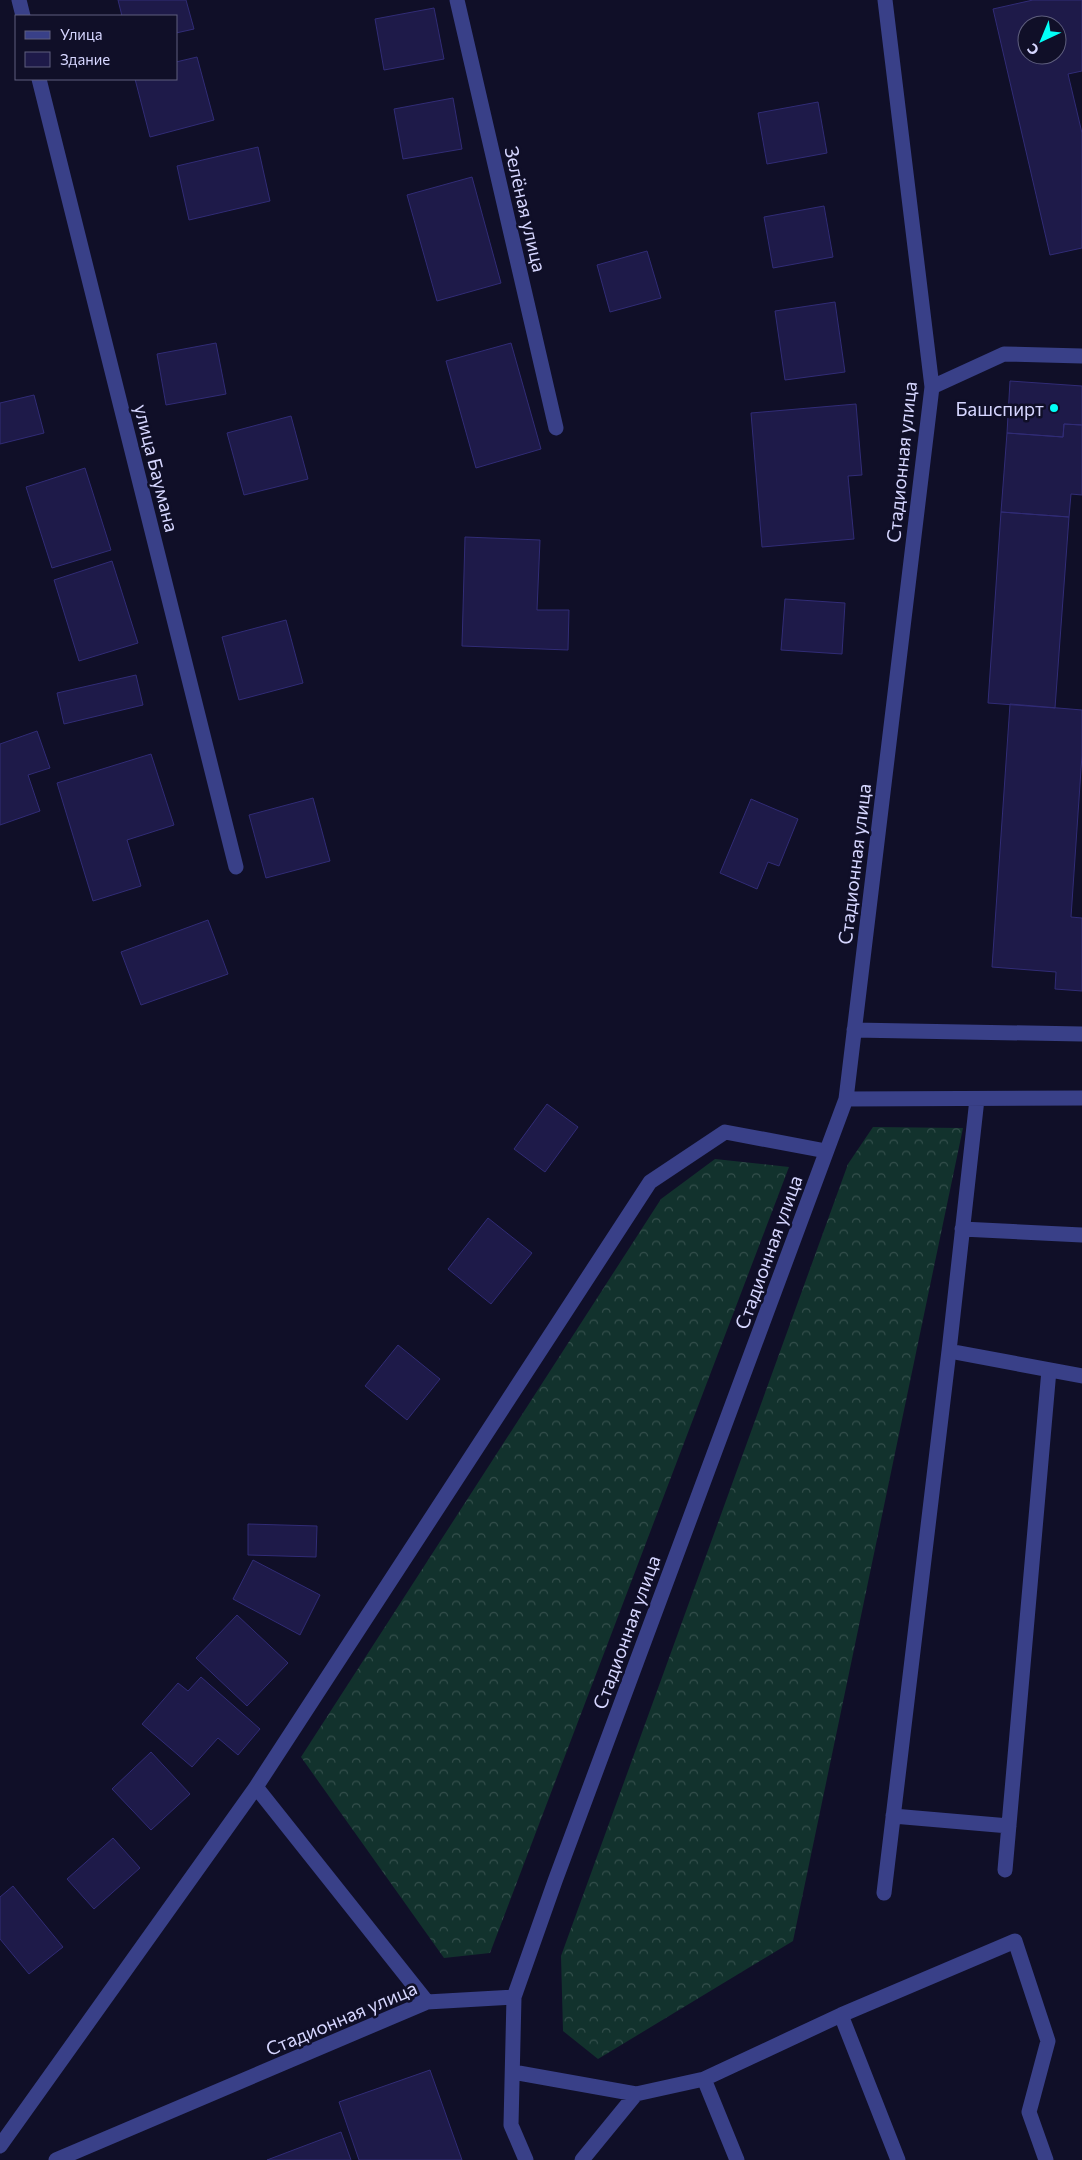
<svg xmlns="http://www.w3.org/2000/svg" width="1082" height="2160" viewBox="0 0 1082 2160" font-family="Commissioner,sans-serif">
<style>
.forest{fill:url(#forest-crowns)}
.building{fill:#1e1a49;stroke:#312c76;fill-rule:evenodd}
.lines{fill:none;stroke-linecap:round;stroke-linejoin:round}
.minor{stroke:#394088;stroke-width:15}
.poi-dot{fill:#02fff7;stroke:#100f28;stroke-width:2}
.labels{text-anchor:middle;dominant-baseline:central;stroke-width:5;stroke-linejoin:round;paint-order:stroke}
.street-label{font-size:19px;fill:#d6d6ff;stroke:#100f28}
.poi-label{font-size:19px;fill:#d6d6ff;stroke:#100f28;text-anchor:end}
</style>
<defs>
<pattern id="forest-crowns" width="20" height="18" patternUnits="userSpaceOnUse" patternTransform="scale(1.25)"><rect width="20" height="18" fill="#12322d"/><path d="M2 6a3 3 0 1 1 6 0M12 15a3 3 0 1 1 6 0" fill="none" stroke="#344f4c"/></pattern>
</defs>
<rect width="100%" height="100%" fill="#100f28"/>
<path class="forest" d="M873,1127l90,1 -170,813 -195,118 -35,-28 -2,-75 287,-792z
M715,1159l74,8 -299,786 -46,5 -143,-201 360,-558z"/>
<path class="building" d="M118,0h68l8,29 -18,4v-17h-54z
M1033,0h49v71l-14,3 14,59v115l-32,7 -57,-246zM1027,25h30v30h-30z
M434,8l10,51 -60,11 -9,-51z
M197,57l17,63 -64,17 -15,-58h41v-17z
M453,98l9,51 -59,10 -9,-50z
M818,102l9,51 -60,11 -9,-51z
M258,147l12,54 -81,19 -12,-54z
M472,177l29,106 -64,18 -30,-106z
M824,206l9,51 -60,11 -9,-51z
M647,251l14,47 -51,14 -13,-47z
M835,302l10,70 -60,8 -10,-69z
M216,343l10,51 -60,11 -9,-51z
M511,343l30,106 -65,19 -30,-107z
M1010,381l72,5v39l-18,-1 -1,13 -56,-4z
M34,395l10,38 -44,11v-41z
M856,404l6,71 -14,1 6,63 -92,8 -11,-134z
M291,416l17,63 -64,16 -17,-62z
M1064,424l18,1v70l-11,-1 -2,23 -68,-5 6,-79 56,4z
M85,468l26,82 -59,18 -26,-81z
M1001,512l68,5 -14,191 -67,-5z
M465,537l75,3 -3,70h32l-1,40 -106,-4z
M112,561l26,82 -59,18 -25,-81z
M785,599l60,4 -3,51 -61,-4z
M286,620l17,63 -64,17 -17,-63z
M136,675l7,30 -79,19 -7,-31z
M1010,704l72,6v45l-11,162 11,1v73l-27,-2 1,-17 -64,-5z
M37,731l13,37 -22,7 12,36 -40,14v-81z
M151,754l23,71 -47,15 14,46 -48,15 -36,-118z
M313,798l17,63 -64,17 -17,-63z
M751,799l47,20 -19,47 -11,-4 -11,27 -37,-16z
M208,920l20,54 -87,31 -20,-53z
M547,1104l31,23 -33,45 -31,-23z
M488,1218l44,35 -41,51 -43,-35z
M398,1345l42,34 -33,41 -42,-34z
M248,1524l69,2 -1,31 -68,-2z
M253,1560l67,35 -20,40 -67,-36z
M237,1615l51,48 -41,43 -51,-48z
M201,1677l59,52 -22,26 -20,-17 -26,29 -50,-43 36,-41 10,8z
M151,1752l39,42 -39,36 -39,-41z
M113,1838l27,30 -46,41 -27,-30z
M13,1886l50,61 -34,27 -29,-35v-42z
M430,2070l32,90h-103l-20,-58z
M341,2132l10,28h-84z"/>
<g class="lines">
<path class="minor" d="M19,0l4,16
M457,0l99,428
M39,79l197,788
M932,387l72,-33 78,2
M854,1030l228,4
M846,1099l236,-1
M962,1229l120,6
M949,1351l133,25
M256,1787l171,215
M893,1816l116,10
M1005,1870l44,-500
M884,1893l65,-542 28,-252
M514,1997l-3,128 15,35
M841,2015l57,145
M513,2072l123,22
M704,2079l33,81
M0,2146l256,-359 394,-605 75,-50 101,19
M56,2160l371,-158 87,-5 41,-116 291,-782 86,-712 -47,-387
M582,2160l54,-66 68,-15 137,-64 174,-74 33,100 -19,71 17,48"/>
</g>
<circle class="poi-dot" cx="1054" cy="408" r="5"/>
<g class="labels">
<g class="street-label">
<text transform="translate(526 209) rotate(77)">Зелёная улица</text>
<text transform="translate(901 462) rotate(-84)">Стадионная улица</text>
<text transform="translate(157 468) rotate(76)">улица Баумана</text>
<text transform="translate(854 864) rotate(-83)">Стадионная улица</text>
<text transform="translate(768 1252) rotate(-70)">Стадионная улица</text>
<text transform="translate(626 1632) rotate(-70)">Стадионная улица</text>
<text transform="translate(341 2018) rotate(-23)">Стадионная улица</text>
</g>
<g class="poi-label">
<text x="1044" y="408">Башспирт</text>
</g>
</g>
<rect x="15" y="15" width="162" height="65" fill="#100f28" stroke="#5f5f7e"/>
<rect x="25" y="31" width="25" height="8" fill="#394088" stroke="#5f5f7e"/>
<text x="60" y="40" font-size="15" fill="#d6d6ff">Улица</text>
<rect x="25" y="52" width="25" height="15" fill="#1e1a49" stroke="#5f5f7e"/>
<text x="60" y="65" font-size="15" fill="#d6d6ff">Здание</text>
<g transform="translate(1042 40) rotate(224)"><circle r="24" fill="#100f28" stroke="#5f5f7e"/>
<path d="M0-4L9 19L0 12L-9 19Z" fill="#02fff7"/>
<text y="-8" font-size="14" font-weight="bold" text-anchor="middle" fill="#d6d6ff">С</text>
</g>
</svg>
